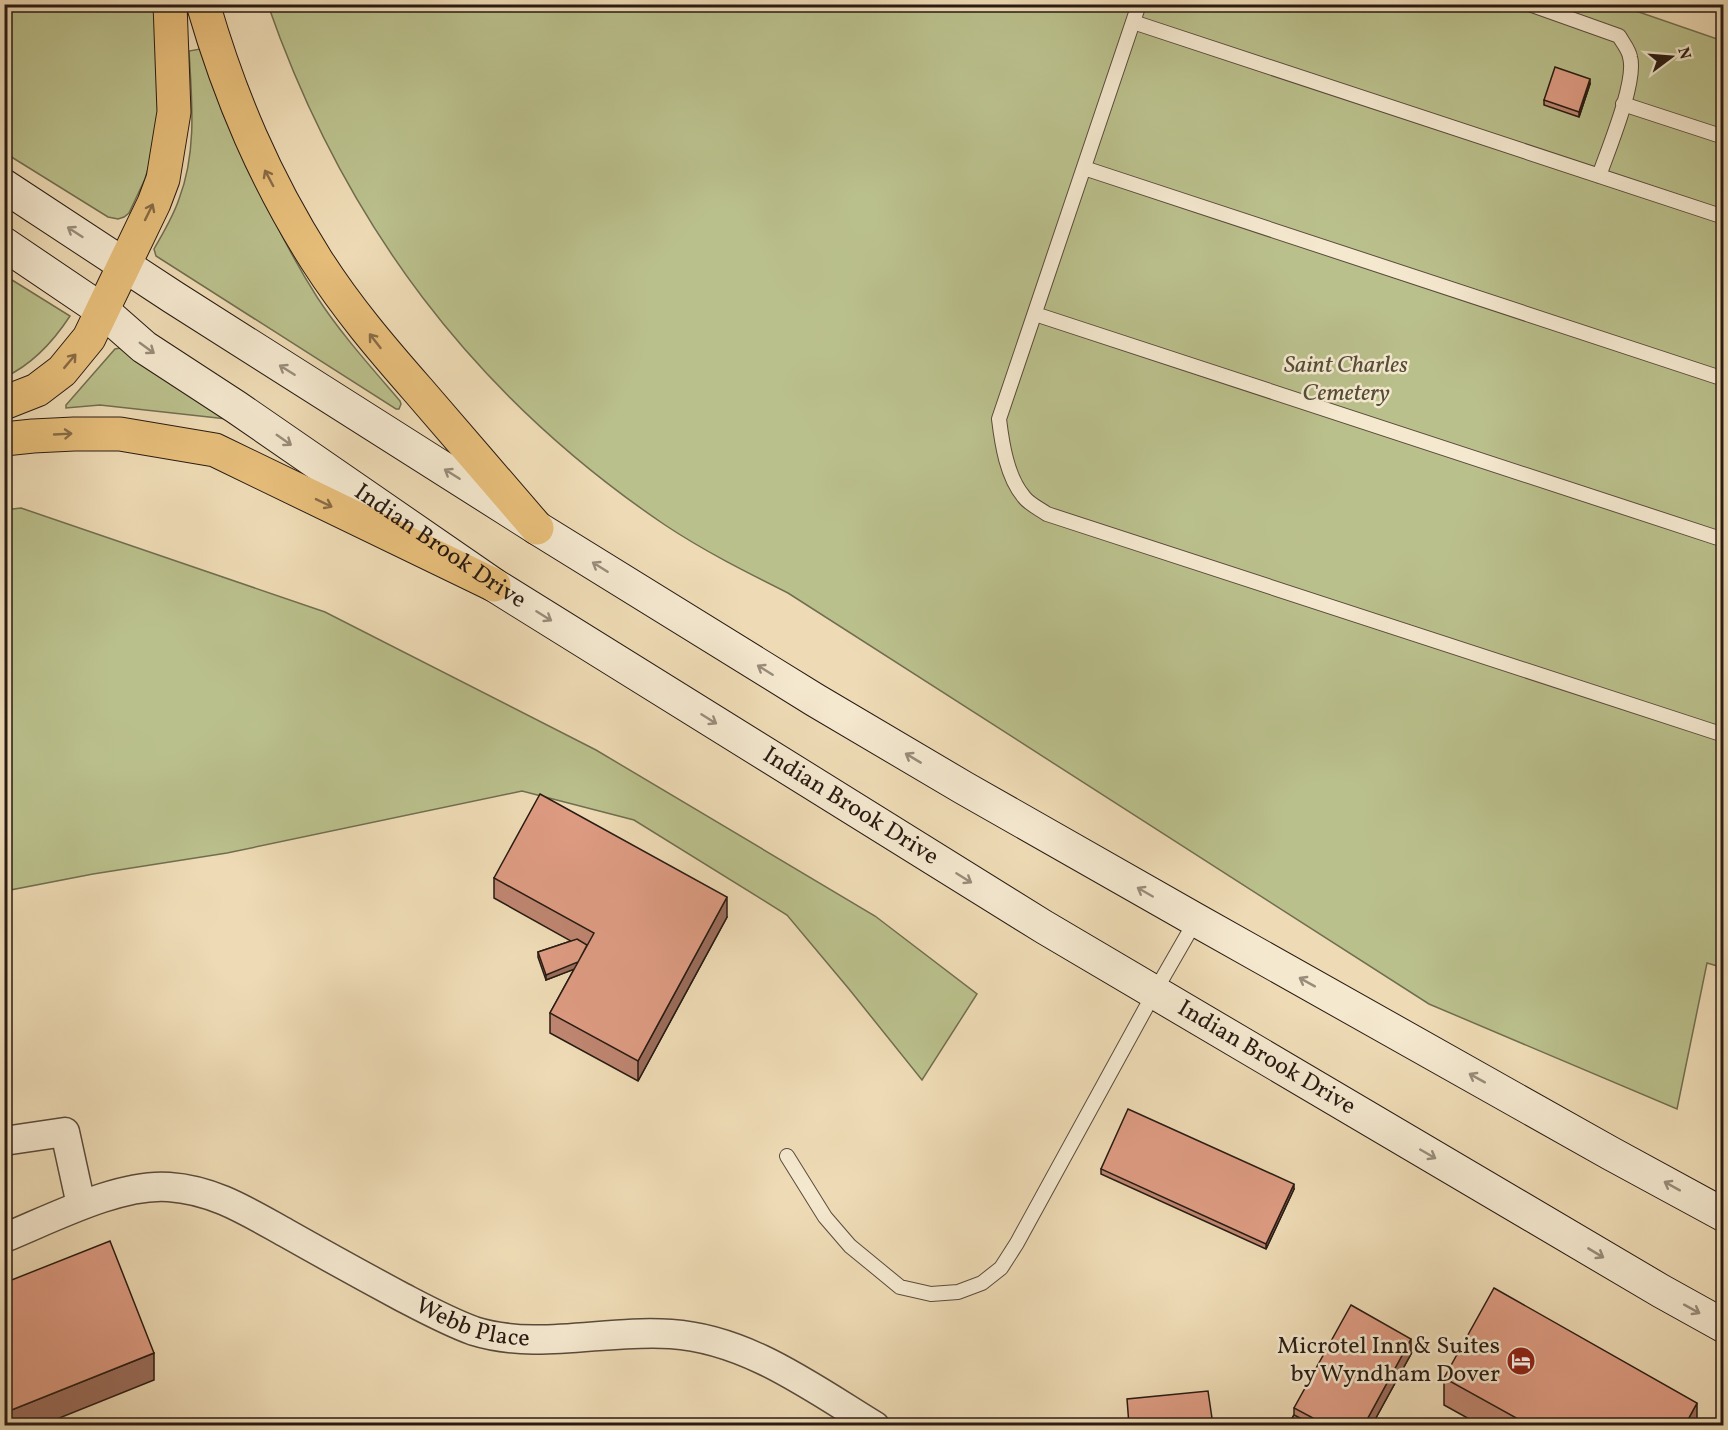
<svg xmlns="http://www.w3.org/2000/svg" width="1728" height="1430" viewBox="0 0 1728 1430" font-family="Vollkorn,serif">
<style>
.green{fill:#bac08c;stroke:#716e50;stroke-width:1.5}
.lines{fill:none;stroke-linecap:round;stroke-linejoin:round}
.service-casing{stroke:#5a4b3c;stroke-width:16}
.minor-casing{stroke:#5a4b3c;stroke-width:31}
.secondary-casing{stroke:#281b13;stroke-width:35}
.motorway-casing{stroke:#281b13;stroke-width:35}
.service{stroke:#f4e8cf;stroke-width:14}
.minor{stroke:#f4e8cf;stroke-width:28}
.secondary{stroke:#f4e8cf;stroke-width:33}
.motorway{stroke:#e7be7a;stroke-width:33}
.wall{fill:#bf8671;stroke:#281b13;stroke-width:1.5}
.shaded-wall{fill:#9b6d5c;stroke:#281b13;stroke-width:1.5}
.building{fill:#de9c83;stroke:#281b13;stroke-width:1.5}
.oneway{stroke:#886c46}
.oneway2{stroke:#988c7a}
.labels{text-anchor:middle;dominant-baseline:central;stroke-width:5;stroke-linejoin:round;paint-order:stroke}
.park-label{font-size:24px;font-style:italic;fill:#544d37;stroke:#f4e8cf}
.street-label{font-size:24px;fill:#281b13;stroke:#f4e8cf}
.poi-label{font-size:24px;fill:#281b13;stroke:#f4e8cf;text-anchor:end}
</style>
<rect width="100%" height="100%" fill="#eedbb5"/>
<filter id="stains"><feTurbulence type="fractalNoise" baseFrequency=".00333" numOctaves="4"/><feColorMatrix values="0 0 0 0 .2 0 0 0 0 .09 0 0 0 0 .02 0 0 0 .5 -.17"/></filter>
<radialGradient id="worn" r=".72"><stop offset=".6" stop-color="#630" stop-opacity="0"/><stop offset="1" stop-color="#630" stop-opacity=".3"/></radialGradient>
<path class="green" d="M1630,4v5l93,32 1,927 -17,-5 -30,146 -248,-105 -641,-411c-42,-21 -84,-42 -123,-68 -192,-130 -321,-302 -397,-520z
M4,5h154v130l-13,44 -16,34 -5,4 -6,2 -10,-2 -103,-64z
M200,49c35,84 68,171 117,248 24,37 54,70 83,104l1,3 -2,5h-3l-240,-153 -2,-7c9,-16 19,-32 25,-50 18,-47 13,-98 10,-148z
M4,275l66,41c-17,26 -37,48 -65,61z
M120,348l107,71 -127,-14 -34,3v-3l49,-56z
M21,508l304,104 271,138 279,166 102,78 -55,86 -73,-91 -62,-74 -153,-95 -112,-29 -295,62 -134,21 -88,17 -1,-381z"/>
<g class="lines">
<g class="service-casing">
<path id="service" d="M1139,4l-140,415c3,25 8,58 25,78 5,7 16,12 23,17l677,221
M1529,4l90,32c4,7 10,14 11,21 7,24 -22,93 -31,119
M1133,22l591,195
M1623,104l101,33
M1084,168l640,211
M1035,314l689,226
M787,1156l38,61 25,29 50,41 31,7 27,-2 24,-9 19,-15 16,-25 137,-250 42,-73"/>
</g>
<g class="minor-casing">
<g id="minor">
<path d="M4,1141l61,-9 16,73"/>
<path id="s1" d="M4,1238c47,-19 115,-55 165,-51 45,3 79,25 117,46 39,22 77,43 116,64 23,12 47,25 72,34 64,20 132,-2 197,3 76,5 140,53 204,92"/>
</g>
</g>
<g class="secondary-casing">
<g id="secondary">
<path d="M4,186l169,111 364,231 278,172 149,88 232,132 414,233 114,62"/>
<path id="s2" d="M4,244l99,67 41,36 92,60 258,178 550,342 617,364 63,35"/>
</g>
</g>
<g class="motorway-casing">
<path id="motorway" d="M203,4c27,93 62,175 114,257 30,47 65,88 101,129 40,46 79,92 119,138
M4,403l33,-13 25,-19 27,-33 65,-135 9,-24 11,-67 -4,-108
M4,439l29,-3 41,-2h46l95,16 279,135"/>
</g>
<use href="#service" class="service"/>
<use href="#minor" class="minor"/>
<use href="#secondary" class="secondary"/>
<use href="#motorway" class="motorway"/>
</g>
<path class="wall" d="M1590,84l-11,33 -35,-12v-5z
M494,878l233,39 -89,164 -88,-48v-20l24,-44 -28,11 -8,-23v-5l33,-11 -77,-43z
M1101,1169l193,20 -28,60 -165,-75z
M1411,1354l-39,71h-84l6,-10v-7z
M1444,1378l253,47h-217l-36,-20z"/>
<path class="shaded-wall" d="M1590,79v5l-11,33v-5z
M727,897v20l-89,164v-20z
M594,948l-6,16 -42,16v-5z
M1294,1184v5l-28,60v-5z
M1411,1339v15l-39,71h-8z
M154,1353v27l-112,45h-38v-12z
M1697,1403v22h-12z"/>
<path class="building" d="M1555,67l35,12 -11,33 -35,-12z
M540,794l187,103 -89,164 -88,-48 44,-80 -100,-55z
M577,939l10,6 -9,17 -32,13 -8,-23z
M1128,1109l166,75 -28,60 -165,-75z
M110,1241l44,112 -150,60v-130z
M1494,1288l203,115 -12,22h-156l-85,-47z
M1351,1305l60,34 -47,86h-38l-32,-17z
M1208,1391l5,34h-84l-2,-26z
M1294,1415l20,10h-26z"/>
<defs><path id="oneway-shaft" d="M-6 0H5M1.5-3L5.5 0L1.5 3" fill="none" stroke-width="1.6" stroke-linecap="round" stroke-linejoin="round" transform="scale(1.5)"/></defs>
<g class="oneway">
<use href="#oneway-shaft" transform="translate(269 178) rotate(-118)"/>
<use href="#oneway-shaft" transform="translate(149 212) rotate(-64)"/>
<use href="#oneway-shaft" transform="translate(375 341) rotate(-128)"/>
<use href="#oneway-shaft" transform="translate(70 361) rotate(-50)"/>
<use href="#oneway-shaft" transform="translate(63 434) rotate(-3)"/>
<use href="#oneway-shaft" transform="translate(324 503) rotate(26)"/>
</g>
<g class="oneway2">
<use href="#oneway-shaft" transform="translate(75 232) rotate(-147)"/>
<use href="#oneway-shaft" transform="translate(147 348) rotate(36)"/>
<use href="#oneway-shaft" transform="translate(287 370) rotate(-148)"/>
<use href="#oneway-shaft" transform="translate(284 440) rotate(35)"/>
<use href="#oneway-shaft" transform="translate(452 474) rotate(-148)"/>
<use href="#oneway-shaft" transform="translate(600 567) rotate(-148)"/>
<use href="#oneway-shaft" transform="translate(544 616) rotate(32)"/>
<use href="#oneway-shaft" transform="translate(765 670) rotate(-148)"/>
<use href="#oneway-shaft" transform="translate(709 719) rotate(32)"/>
<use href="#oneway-shaft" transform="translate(913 758) rotate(-149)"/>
<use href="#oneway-shaft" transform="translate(964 878) rotate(32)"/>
<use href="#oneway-shaft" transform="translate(1145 892) rotate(-150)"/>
<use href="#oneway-shaft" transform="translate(1307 982) rotate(-151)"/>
<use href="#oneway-shaft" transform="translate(1477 1078) rotate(-151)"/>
<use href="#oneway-shaft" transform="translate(1428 1154) rotate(30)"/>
<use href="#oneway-shaft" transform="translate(1672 1186) rotate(-151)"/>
<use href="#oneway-shaft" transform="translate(1596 1253) rotate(31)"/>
<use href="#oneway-shaft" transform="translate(1692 1309) rotate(29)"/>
</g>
<defs>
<g id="hotel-disc" transform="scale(1.5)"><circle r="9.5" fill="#8f2418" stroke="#f4e8cf"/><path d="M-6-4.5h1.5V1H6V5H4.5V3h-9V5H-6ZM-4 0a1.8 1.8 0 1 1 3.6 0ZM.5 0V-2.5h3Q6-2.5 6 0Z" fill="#fff"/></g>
</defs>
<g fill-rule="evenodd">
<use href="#hotel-disc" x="1521" y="1361"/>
</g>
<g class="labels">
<g class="park-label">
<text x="1346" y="366">Saint Charles<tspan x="1346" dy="28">Cemetery</tspan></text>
</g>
<g class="street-label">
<text stroke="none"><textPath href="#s2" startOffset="531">Indian Brook Drive</textPath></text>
<text stroke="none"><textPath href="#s2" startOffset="1017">Indian Brook Drive</textPath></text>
<text stroke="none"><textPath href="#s2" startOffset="1503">Indian Brook Drive</textPath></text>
<text stroke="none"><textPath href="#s1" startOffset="510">Webb Place</textPath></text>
</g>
<g class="poi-label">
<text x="1500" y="1347">Microtel Inn &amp; Suites<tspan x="1500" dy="28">by Wyndham Dover</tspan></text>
</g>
</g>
<rect width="1728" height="1430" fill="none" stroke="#eedbb5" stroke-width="24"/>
<rect x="6" y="6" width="1716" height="1418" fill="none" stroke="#281b13" stroke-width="3"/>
<rect x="12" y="12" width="1704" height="1406" fill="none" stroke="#281b13" stroke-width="1.5"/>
<g transform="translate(1671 57) rotate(74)" stroke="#f4e8cf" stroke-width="4.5" paint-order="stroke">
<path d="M0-4.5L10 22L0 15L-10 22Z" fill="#281b13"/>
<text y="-9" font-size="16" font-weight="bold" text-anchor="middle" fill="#281b13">N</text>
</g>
<rect width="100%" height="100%" filter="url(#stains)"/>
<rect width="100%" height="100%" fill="url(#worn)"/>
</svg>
